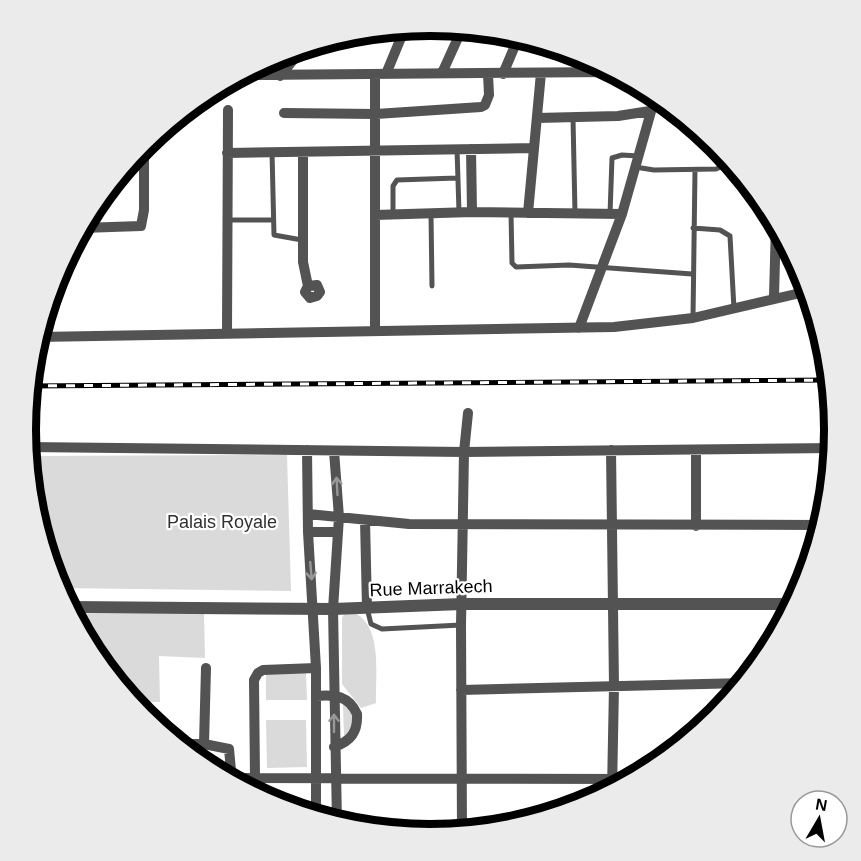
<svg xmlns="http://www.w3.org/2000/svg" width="861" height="861" viewBox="0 0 861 861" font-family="Arial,sans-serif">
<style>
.green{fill:#dadada}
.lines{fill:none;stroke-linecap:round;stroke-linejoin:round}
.service{stroke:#535353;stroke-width:5}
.minor{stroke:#535353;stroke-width:10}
.tertiary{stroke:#535353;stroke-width:12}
.rail-casing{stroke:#000;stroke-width:5}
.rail{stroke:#fff;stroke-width:3;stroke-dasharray:9;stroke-linecap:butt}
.oneway{stroke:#989898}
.labels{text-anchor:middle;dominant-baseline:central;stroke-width:4.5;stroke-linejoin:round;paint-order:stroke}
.park-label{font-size:18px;fill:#313131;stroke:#fff}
.street-label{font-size:18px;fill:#000;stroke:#fff}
.rim{fill:none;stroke:#000;stroke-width:8}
</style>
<rect width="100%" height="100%" fill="#fff"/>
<path class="green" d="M287,455l4,136 -233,-3 -25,-79 -5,-53z
M350,611c34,11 25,63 26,92l-15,5 -19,-24v-66l3,-6z
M72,614h132l1,44 -46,-2 1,46h-28l-38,-47z
M306,673l1,27h-41v-26z
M343,705l10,7v17l-9,7z
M266,720h40l1,47 -40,1z"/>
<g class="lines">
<path class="service" d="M573,118l2,95
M457,149l2,63
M272,152l2,83 28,5
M635,167l19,3 62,-1 5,-2 5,-12
M511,213l1,50 4,4 53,-2 123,9
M393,214v-28l4,-6 60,-2
M431,214l1,72
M610,214l2,-56 10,-3 16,1
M227,220h46
M693,228l27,2 10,6 4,73
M693,318l2,-148
M367,608l4,16 11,5 79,-4"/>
<path class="minor" d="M442,73l20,-44
M386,74l19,-46
M503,74l16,-38
M240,75l376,-3
M375,75v255
M280,76l23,-28
M284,113l92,1 105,-7 4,-2 4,-10 -1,-21
M537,118l81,-2 32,-5
M471,149l1,63
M303,152v110l5,24 -3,6 5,6 7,-2 3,-4 -3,-7 -9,1
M227,153l307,-5
M528,213l13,-140
M375,215l97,-3 150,2
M82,228l59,-2 3,-16v-65
M774,297l2,-74
M579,328l43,-114 34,-120
M227,333l1,-223
M38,337l576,-10 79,-9 116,-27
M27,447l437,5 370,-4
M307,450l1,82 8,136v149
M611,450l3,236 -2,105
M334,451l5,66 -6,92 4,214
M308,514l101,10 414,1
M365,520l2,88
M696,526v-76
M308,532h30
M461,690l284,-7
M316,696c19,-2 33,0 41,18 1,18 -6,27 -23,33
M178,744h26l25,5 3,32
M204,744l2,-76
M232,778l402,1
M255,778l-1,-98 4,-7 5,-3 53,-2
M462,832l-1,-207 3,-173 4,-39"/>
<path class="tertiary" d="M68,607l265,2 129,-5h333"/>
<g class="rail-casing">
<path id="rail" d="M30,386l801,-6"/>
</g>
<use href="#rail" class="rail"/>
</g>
<defs><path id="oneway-shaft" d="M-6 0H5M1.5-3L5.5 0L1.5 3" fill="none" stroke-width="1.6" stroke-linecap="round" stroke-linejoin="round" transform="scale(1.5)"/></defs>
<g class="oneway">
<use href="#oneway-shaft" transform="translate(337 486) rotate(-93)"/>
<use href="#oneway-shaft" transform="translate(311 571) rotate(85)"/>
<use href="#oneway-shaft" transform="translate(334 723) rotate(-90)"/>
</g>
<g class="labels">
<g class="park-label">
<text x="222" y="522">Palais Royale</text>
</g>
<g class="street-label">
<text transform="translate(431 588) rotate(-2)">Rue Marrakech</text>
</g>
</g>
<path d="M0 0H861V861H0ZM36 430a394 394 0 1 1 788 0a394 394 0 1 1-788 0Z" fill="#ebebeb" fill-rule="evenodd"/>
<path class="rim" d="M36 430a394 394 0 1 1 788 0a394 394 0 1 1-788 0Z"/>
<g transform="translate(819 819) rotate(10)"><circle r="28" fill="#ffffff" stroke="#999999" stroke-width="1.5"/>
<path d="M0-4.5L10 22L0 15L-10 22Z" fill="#000000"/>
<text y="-9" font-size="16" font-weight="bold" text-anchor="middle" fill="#000000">N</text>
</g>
</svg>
